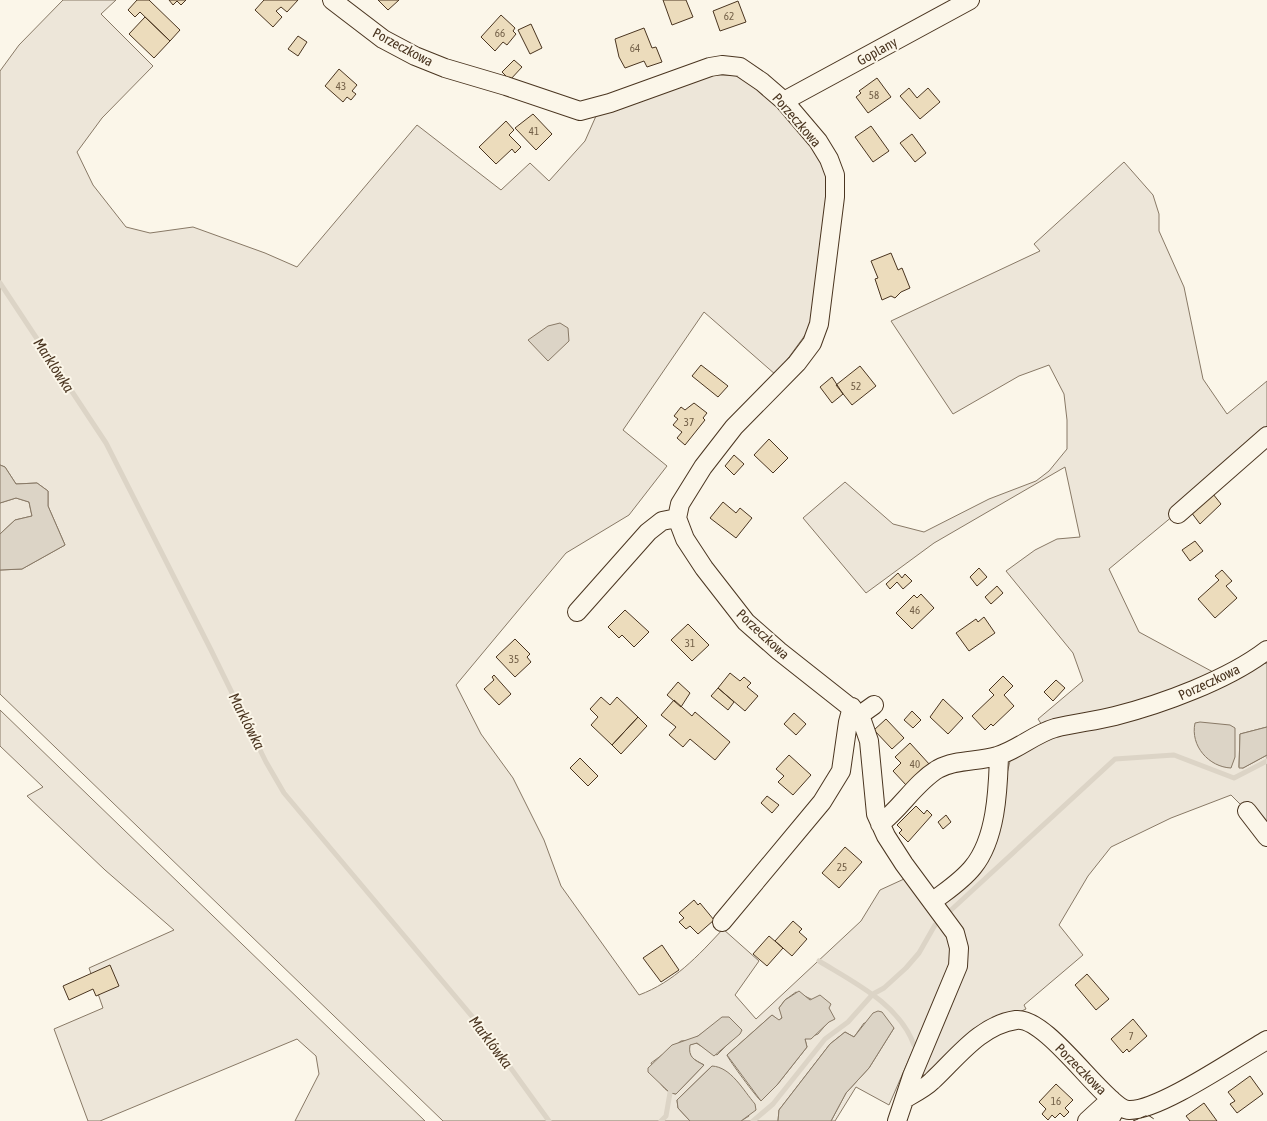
<svg xmlns="http://www.w3.org/2000/svg" width="1267" height="1121" viewBox="0 0 1267 1121" font-family="'Asap Condensed',sans-serif">
<style>
.green{fill:#ede6d9;stroke:#887966;fill-rule:evenodd}
.water{fill:#dcd4c6;stroke:#887966}
.lines{fill:none;stroke-linecap:round;stroke-linejoin:round}
.stream{stroke:#dcd4c6;stroke-width:5}
.building{fill:#ecdcbc;stroke:#4a3520}
.minor-casing{stroke:#4a3520;stroke-width:20}
.minor{stroke:#fbf6e9;stroke-width:18}
.fence{stroke:#4a3520;stroke-width:1;stroke-dasharray:6 2.5;stroke-linecap:butt}
.labels{text-anchor:middle;dominant-baseline:central;stroke-width:4;stroke-linejoin:round;paint-order:stroke}
.number-label{font-size:11px;fill:#725f47}
.street-label{font-size:14px;fill:#4a3520;stroke:#fbf6e9}
.water-label{font-size:15px;font-style:italic;fill:#4a3520;stroke:#fbf6e9}
</style>
<rect width="100%" height="100%" fill="#fbf6e9"/>
<path class="green" d="M63,0h53l-15,14 52,52 -51,52 -25,34 16,33 33,42 24,6 43,-6 72,26 32,14 120,-142 84,65 29,-27 19,18 36,-40 11,-25 114,-41h25l28,14 31,32 33,48v38l-12,97 -7,27 -32,44 -72,-63 -81,118 44,36 -38,49 -63,38 -110,132 25,49 32,44 31,62 17,46 78,109c35,-13 59,-39 84,-66l36,32 -24,34 21,24 105,-98 19,-31 24,-11 38,48 9,17 1,17 -63,144 -33,-18 -21,34h-4l15,-28 23,-25 25,-40 -30,-5 -10,14 -9,-5 -15,12 -51,66 -1,11h-37l8,-5 -37,-50 -35,34 1,8 12,13h-247l-443,-427v-124l22,-1 43,-24 -17,-39v-15l-11,-8 -21,1 -11,-17 -5,-2v-394l19,-26zM796,992l17,8 16,21 -11,13 -13,5 2,8 -30,38 -16,16c-4,-3 -33,-42 -34,-46l45,-40 7,6 4,-5 -4,-8 6,-8zM707,1030h35l-25,25 -21,-12 -7,2c-1,13 5,14 15,20l-28,29c-15,-2 -20,-19 -25,-31l30,-22 11,-1z
M1124,162l29,33 6,19v17l25,56 19,92 24,35 40,-33v57l-158,131 30,63 74,40 54,-9v64l-27,7 -1,33 4,1 24,-13v76l-36,-36 -60,23 -60,29 -23,29 -29,49 24,30 -59,50 2,4 -11,5 -89,64 -5,-6 44,-105c4,-30 -5,-41 -23,-63l45,-47 24,-100 33,-29 -6,-9 45,-38 -10,-28 -67,-82 29,-21 22,-11 23,-2 -15,-70 -131,76 -68,50 -63,-75 42,-36 48,42 31,8 65,-33 47,-18 13,-10 18,-22v-29l-3,-26 -15,-29 -30,11 -66,38 -62,-93 149,-70 -6,-7z
M16,498l13,4 3,14 -17,4 -15,14v-31z
M0,710l425,411h-130l24,-47 -3,-18 -19,-17 -197,82h-12l-34,-92 49,-21 -14,-40 85,-38 -69,-60 -78,-74 16,-9 -43,-41z"/>
<path class="water" d="M560,323l8,5 1,13 -21,20 -20,-21 20,-14z
M0,465l5,2 11,17 21,-1 11,8v15l17,39 -43,24 -22,1v-36l15,-14 17,-4 -3,-14 -13,-4 -16,5z
M1200,722l30,3 5,3v29l-4,11c-22,-1 -41,-22 -36,-45z
M1267,727v28l-24,13h-4l1,-34z
M799,991l11,9 10,-5 11,9 -2,4 6,11 -6,3 -18,17h-6l2,8 -30,38 -16,16 -34,-46 45,-40 7,5 3,-2 -3,-10 6,-8z
M878,1011l4,1 12,16 -25,40 -23,25 -15,28h-53l1,-11 51,-66 15,-12 9,5 19,-24z
M722,1017h7l13,13 -2,4 -26,22 -17,-13 -7,2c-2,12 4,15 14,20l-28,29 -6,-1 -22,-21v-4l24,-23 26,-9z
M712,1066c19,1 31,24 43,38l1,6 -15,11h-51l-12,-13 -1,-8z"/>
<g class="lines">
<path class="stream" d="M0,283l106,160 105,207 55,112 18,31 197,234 68,94
M950,911l165,-152 59,-4 60,23 33,-17
M819,961c36,22 80,43 95,84
M661,1121l5,-5 4,-23
M753,1121l20,-17 52,-65 23,-17 25,-28 11,-6 22,-20 13,-15 16,-28"/>
</g>
<path class="building" d="M137,0h12l31,30 -10,11 -30,-29 -5,5 -7,-7z
M169,0h17l-5,5 -4,-4 -4,4z
M264,0h34l-11,12 -6,-5 -5,4 6,6 -9,10 -18,-17z
M378,0h21l-11,10z
M663,0h23l7,17 -21,8z
M738,1l8,21 -26,9 -7,-20z
M501,15l14,13 -2,3 3,3 -9,11 -4,-3 -8,9 -14,-14z
M145,17l25,24 -16,17 -25,-24z
M531,24l11,24 -12,6 -12,-24z
M644,28l8,20 4,-1 6,15 -15,5 -3,-6 -19,7 -6,-11 -4,-18z
M298,36l9,6 -9,14 -10,-7z
M514,60l8,7 -12,13 -8,-8z
M339,69l18,16 -5,6 4,3 -5,6 -4,-3 -4,5 -18,-16z
M877,78l14,19 -23,16 -12,-16 5,-4 -2,-2z
M909,88l8,10 11,-10 12,14 -20,17 -20,-23z
M533,114l19,20 -16,16 -21,-22z
M506,121l8,9 -5,5 12,12 -6,6 -3,-4 -16,15 -17,-17z
M871,126l18,25 -16,11 -18,-25z
M912,134l14,19 -11,9 -15,-19z
M891,253l7,17 4,-2 8,20 -9,4 -6,6 -4,-2 -9,4 -7,-21 3,-1 -7,-17z
M701,365l27,21 -10,11 -26,-21z
M860,366l16,20 -24,19 -16,-20z
M832,377l11,17 -11,9 -12,-16z
M694,403l13,10 -4,5 2,2 -20,25 -8,-7 5,-6 -9,-7 5,-6 -4,-3 7,-9 4,3z
M769,439l19,19 -15,15 -19,-18z
M734,455l10,9 -10,11 -9,-9z
M1213,494l8,10 -21,20 -9,-12z
M723,502l13,11 4,-5 12,10 -16,20 -26,-20z
M1195,541l8,10 -13,10 -8,-11z
M979,568l8,9 -10,9 -7,-9z
M1222,570l10,11 -6,5 11,12 -22,20 -17,-19 21,-19 -4,-4z
M898,573l4,5 3,-4 7,7 -9,8 -6,-7 -7,7 -4,-5z
M997,586l6,7 -12,11 -6,-7z
M921,594l13,14 -22,21 -16,-16 18,-18 3,3z
M625,610l24,22 -15,15 -12,-12 -3,3 -11,-11z
M984,617l11,16 -26,18 -13,-18 20,-14 2,3z
M688,624l21,21 -17,16 -21,-21z
M515,639l15,15 -3,3 4,5 -16,15 -19,-20z
M730,673l10,8 4,-4 7,6 -4,4 11,9 -13,15 -27,-23z
M494,675l17,19 -12,11 -15,-16 10,-9 -2,-3z
M1003,676l10,10 -9,9 10,11 -21,20 -2,-2 -6,6 -13,-14 22,-21 -5,-5z
M1056,680l9,8 -12,13 -9,-9z
M678,682l12,11 -9,14 -14,-12z
M718,688l16,14 -6,8 -17,-14z
M601,697l9,8 7,-8 21,20 -26,28 -21,-20 7,-8 -8,-8z
M943,699l20,19 -15,16 -18,-17z
M674,700l18,16 3,-4 35,30 -15,18 -25,-21 -7,8 -14,-12 7,-8 -15,-12z
M912,711l9,9 -8,8 -9,-8z
M794,713l12,11 -10,11 -12,-11z
M638,717l9,9 -26,28 -9,-9z
M886,719l18,19 -12,11 -18,-19z
M910,743l20,22 -23,21 -14,-15 8,-8 -6,-6z
M789,755l22,20 -18,20 -15,-13 6,-6 -8,-7z
M580,758l18,18 -10,10 -18,-18z
M767,796l12,9 -7,8 -11,-10z
M916,806l8,8 3,-4 5,5 -24,27 -9,-9 3,-3 -5,-5z
M946,815l5,7 -8,7 -5,-7z
M845,847l17,15 -23,26 -17,-15z
M694,900l4,5 2,-2 14,17 -16,14 -8,-8 -4,3 -7,-7 5,-4 -5,-5z
M793,921l9,8 -3,3 8,7 -15,17 -17,-15z
M769,936l14,12 -16,18 -14,-12z
M662,945l17,25 -18,12 -18,-24z
M110,965l9,21 -23,10 -3,-7 -24,11 -6,-14z
M1087,974l22,25 -13,11 -21,-25z
M1133,1019l14,17 -18,16 -2,-3 -4,4 -12,-14z
M1250,1076l13,18 -26,19 -7,-9 5,-3 -7,-9z
M1056,1084l17,16 -8,8 4,4 -5,5 -4,-4 -5,5 -3,-3 -4,5 -6,-6 4,-5 -7,-7z
M1204,1103l13,18h-27l-4,-5z"/>
<g class="lines">
<g class="minor-casing">
<path id="minor" d="M332,0l51,39 32,17 30,12 61,18 74,25 30,-8 100,-36 12,-2 18,2 22,15 22,19 34,40 11,18 6,16v22l-16,127 -7,19 -15,20 -63,64 -31,40 -23,37 -3,14 8,21 19,29 42,54 33,29 81,64 9,26 7,73 10,22 18,28 51,69 4,15 -1,18 -46,110 -15,45
M784,101l186,-101
M1178,514l89,-78
M577,612l71,-80 14,-11 15,-3
M860,715l14,-10
M1247,811l20,26
M880,824c21,-16 36,-42 58,-55 18,-10 40,-7 59,-13 21,-6 37,-22 58,-28 20,-5 40,-7 60,-12 47,-12 113,-36 152,-66
M932,902c14,-11 30,-21 41,-35 23,-28 25,-76 26,-111
M722,922l100,-120 19,-31 7,-49 4,-15
M906,1098c9,-5 19,-10 26,-17 24,-22 48,-56 84,-61 32,-4 91,90 113,90 30,1 108,-53 138,-70
M1087,1121l24,-22
M1109,1121l8,-15"/>
</g>
<use href="#minor" class="minor"/>
<path class="fence" d="M1133,1121l15,-6 6,4"/>
</g>
<g class="labels">
<g class="number-label">
<text x="729" y="16">62</text>
<text x="500" y="33">66</text>
<text x="635" y="48">64</text>
<text x="341" y="86">43</text>
<text x="874" y="95">58</text>
<text x="534" y="131">41</text>
<text x="856" y="386">52</text>
<text x="689" y="422">37</text>
<text x="915" y="610">46</text>
<text x="690" y="643">31</text>
<text x="514" y="659">35</text>
<text x="915" y="764">40</text>
<text x="842" y="867">25</text>
<text x="1131" y="1036">7</text>
<text x="1056" y="1101">16</text>
</g>
<g class="street-label">
<text transform="translate(403 47) rotate(28)">Porzeczkowa</text>
<text transform="translate(877 51) rotate(-29)">Goplany</text>
<text transform="translate(797 120) rotate(49)">Porzeczkowa</text>
<text transform="translate(763 634) rotate(43)">Porzeczkowa</text>
<text transform="translate(1209 682) rotate(-25)">Porzeczkowa</text>
<text transform="translate(1081 1069) rotate(45)">Porzeczkowa</text>
</g>
<g class="water-label">
<text transform="translate(54 365) rotate(57)">Marklówka</text>
<text transform="translate(247 721) rotate(63)">Marklówka</text>
<text transform="translate(491 1042) rotate(53)">Marklówka</text>
</g>
</g>
</svg>
